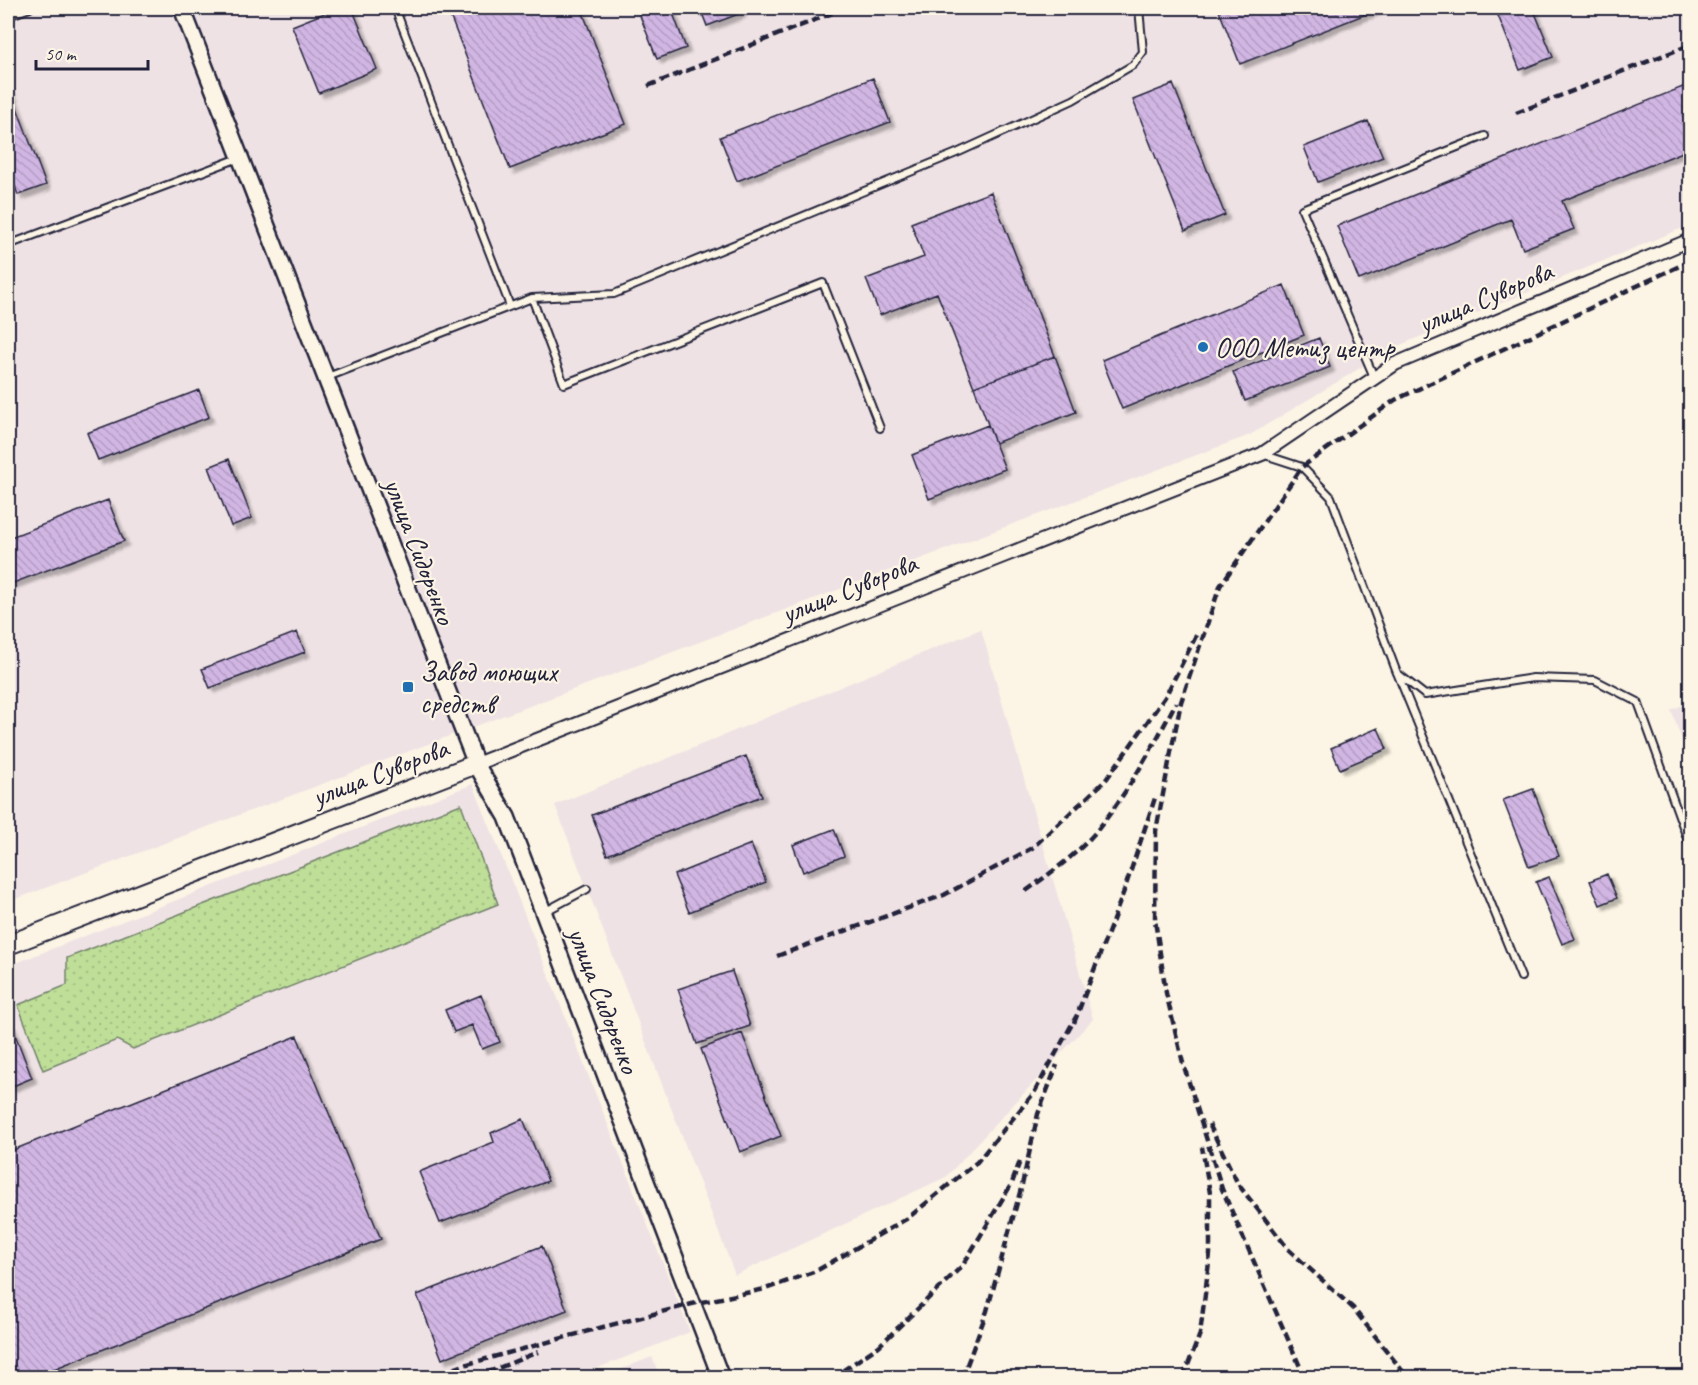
<svg xmlns="http://www.w3.org/2000/svg" width="1698" height="1385" viewBox="0 0 1698 1385" font-family="Caveat,sans-serif">
<style>
.built{fill:#efe2e4}
.grass{fill:url(#grass-dots);stroke:#70806a;stroke-width:1.5}
.building{fill:url(#building-back-hatch);stroke:#22223b;stroke-width:1.5;filter:url(#shadow)}
.lines{fill:none;stroke-linecap:round;stroke-linejoin:round}
.service-casing{stroke:#22223b;stroke-width:10}
.minor-casing{stroke:#22223b;stroke-width:16}
.tertiary-casing{stroke:#22223b;stroke-width:20}
.secondary-casing{stroke:#22223b;stroke-width:22}
.service{stroke:#fcf5e5;stroke-width:6}
.minor{stroke:#fcf5e5;stroke-width:12}
.tertiary{stroke:#fcf5e5;stroke-width:15}
.secondary{stroke:#fcf5e5;stroke-width:18}
.rail{stroke:#22223b;stroke-width:4.5;stroke-dasharray:9 4.5;stroke-linecap:butt}
.poi-dot{fill:#1f6fb2;stroke:#fcf5e5;stroke-width:2}
.labels{text-anchor:middle;dominant-baseline:central;stroke-width:4.5;stroke-linejoin:round;paint-order:stroke}
.street-label{font-size:28px;fill:#22223b;stroke:#fcf5e5}
.poi-label{font-size:28px;fill:#22223b;stroke:#fcf5e5;text-anchor:start}
</style>
<defs>
<pattern id="grass-dots" width="8" height="8" patternUnits="userSpaceOnUse" patternTransform="scale(1.5)"><rect width="8" height="8" fill="#bfdf98"/><path d="M2 2h.1M6 6h.1" fill="none" stroke="#a4bf84" stroke-width="1.8" stroke-linecap="round"/></pattern>
<pattern id="building-back-hatch" width="6" height="6" patternUnits="userSpaceOnUse" patternTransform="scale(1.5)"><rect width="6" height="6" fill="#d1b6e3"/><path d="M-1 5l2 2M0 0l6 6M5-1l2 2" fill="none" stroke="#b39cc4"/></pattern>
<filter id="shadow"><feDropShadow dx="4.5" dy="4.5" stdDeviation="1.5" flood-color="#0004"/></filter>
</defs>
<rect width="100%" height="100%" fill="#fcf5e5"/>
<filter id="ink" filterUnits="userSpaceOnUse"><feTurbulence type="fractalNoise" baseFrequency=".0167" numOctaves="2"/><feDisplacementMap in="SourceGraphic" scale="12" xChannelSelector="R" yChannelSelector="G"/><feConvolveMatrix kernelMatrix="1 2 1 2 8 2 1 2 1" color-interpolation-filters="sRGB"/></filter>
<g filter="url(#ink)">
<path class="built" d="M8,8h1682v217l-297,123 -143,87 -1242,467z
M981,629l112,390 -147,158 -211,98 -180,-470z
M1690,702v60l-19,-52z
M473,784l217,548 -115,45 -567,1v-412z
M652,1357l8,20h-59z"/>
<path class="grass" d="M461,804l37,100 -365,145 -16,-9 -74,30 -25,-65 49,-20v-27z"/>
<path class="building" d="M337,8h15l25,61 -58,24 -27,-67z
M447,8h134l45,116 -116,45z
M637,8h34l15,40 -29,11z
M700,8h39l2,5 -34,13z
M1218,8h163l-141,56z
M1495,8h38l20,49 -33,13z
M873,78l17,44 -153,59 -17,-44z
M8,84l38,101 -28,10 -10,-28z
M1173,84l52,131 -40,16 -52,-131z
M1690,84v65l-128,52 12,28 -51,20 -12,-30 -152,61 -22,-54z
M1368,121l15,36 -65,25 -14,-35z
M991,192l64,164 -81,31 -37,-94 -57,22 -14,-36 58,-22 -13,-34z
M1284,285l20,50 -182,74 -20,-49z
M1319,338l11,29 -85,34 -12,-29z
M1055,356l21,56 -81,31 -21,-56z
M199,390l10,27 -111,43 -11,-27z
M988,425l17,44 -76,30 -17,-44z
M229,459l23,59 -21,8 -22,-59z
M108,500l16,41 -116,44v-47z
M297,632l8,20 -95,36 -8,-19z
M1378,728l9,21 -47,20 -9,-21z
M746,756l16,40 -155,59 -15,-40z
M1533,789l26,67 -30,11 -26,-67z
M834,829l10,27 -41,16 -10,-27z
M751,844l15,38 -77,30 -15,-37z
M1607,874l10,24 -17,7 -10,-24z
M1549,877l26,62 -13,5 -26,-62z
M732,971l18,55 -53,18 -19,-55z
M481,995l19,47 -18,7 -10,-24 -18,7 -9,-22z
M11,1024l21,54 -24,10v-63z
M742,1033l39,103 -41,16 -39,-103z
M297,1036l84,203 -350,139h-23v-226z
M523,1119l25,62 -108,42 -21,-51 75,-30 -3,-9z
M542,1246l25,64 -125,49 -25,-64z"/>
<g class="lines">
<g class="service-casing">
<path id="service" d="M395,8l115,298
M8,16l22,-8
M8,245l231,-87
M532,298l82,-4 345,-142 114,-52 60,-35 10,-13 -4,-44
M1374,377l-72,-168 183,-73
M325,378l207,-80 32,86 259,-101 57,145
M1262,454l40,13 29,30 66,176 28,22 108,-17 62,2 43,22 52,144
M1398,675l123,302
M544,912l43,-23"/>
</g>
<g class="minor-casing">
<path id="minor" d="M476,764l786,-310 133,-90 295,-124"/>
</g>
<g class="tertiary-casing">
<path id="tertiary" d="M182,8l294,756 31,53 214,561"/>
</g>
<g class="secondary-casing">
<path id="secondary" d="M8,945l468,-181"/>
</g>
<use href="#service" class="service"/>
<use href="#minor" class="minor"/>
<use href="#tertiary" class="tertiary"/>
<use href="#secondary" class="secondary"/>
<path class="rail" d="M648,86l197,-78
M1516,113l174,-68
M1026,891c26,-19 53,-38 73,-63 30,-38 55,-82 77,-126
M777,956l167,-61 88,-47 73,-67 60,-84 33,-65
M1074,1023l50,-132 32,-96
M1209,1124l29,60 51,66 64,58 55,70
M428,1378l36,-13 139,-38 89,-23 73,-15 51,-18 92,-53 69,-56 57,-69 43,-78
M474,1378l64,-26
M832,1378l47,-32 84,-81 49,-82 8,-22
M962,1378l25,-67 35,-126 16,-71 19,-49
M1183,1378l17,-44 10,-80v-61l-8,-46
M1305,1378l-83,-189 -39,-126 -17,-70 -11,-73 1,-89 15,-79 10,-50 39,-116 82,-119 93,-67 295,-139"/>
</g>
</g>
<g class="poi-dot">
<circle cx="1203" cy="347" r="6"/>
<rect x="402" y="681" width="12" height="12" rx="3"/>
</g>
<g class="labels">
<g class="street-label">
<text transform="translate(1485 297) rotate(-23)">улица Суворова</text>
<text transform="translate(420 551) rotate(69)">улица Сидоренко</text>
<text transform="translate(849 588) rotate(-22)">улица Суворова</text>
<text transform="translate(380 772) rotate(-21)">улица Суворова</text>
<text transform="translate(604 1000) rotate(69)">улица Сидоренко</text>
</g>
<g class="poi-label">
<text x="1215" y="347">ООО Метиз центр</text>
<text x="420" y="671">Завод моющих<tspan x="420" dy="32">средств</tspan></text>
</g>
</g>
<rect width="1698" height="1385" fill="none" stroke="#fcf5e5" stroke-width="30"/>
<rect x="15" y="15" width="1668" height="1355" fill="none" stroke="#22223b" stroke-width="2" filter="url(#ink)"/>
<path d="M36 60v9h112v-9" fill="none" stroke="#22223b" stroke-width="3"/>
<text x="45" y="60" font-size="18" fill="#22223b" stroke="#fcf5e5" stroke-width="4.5" paint-order="stroke">50 m</text>
</svg>
